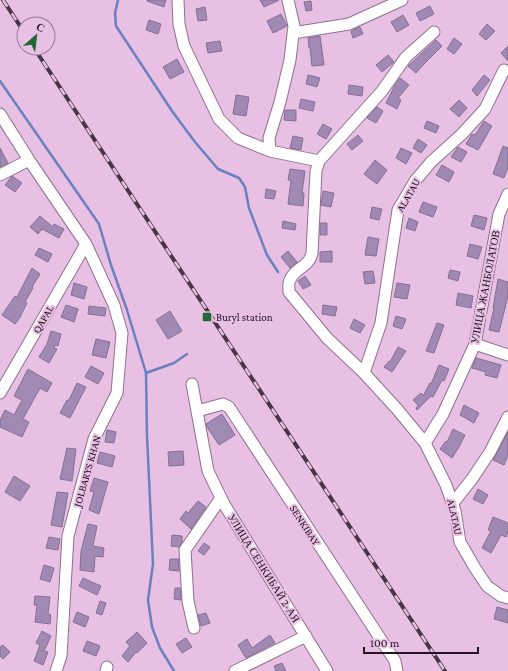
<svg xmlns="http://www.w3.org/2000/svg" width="508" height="671" viewBox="0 0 508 671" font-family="'Crimson Pro',serif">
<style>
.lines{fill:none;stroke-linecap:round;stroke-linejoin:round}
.stream{stroke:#6b81bf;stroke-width:2.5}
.building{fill:#a089b3;stroke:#856f97}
.minor-casing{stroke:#926e8f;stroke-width:13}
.minor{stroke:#fff;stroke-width:11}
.rail-casing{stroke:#473445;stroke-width:4}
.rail{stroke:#e8c0e4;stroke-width:2.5;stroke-dasharray:8;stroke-linecap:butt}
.poi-dot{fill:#216835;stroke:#e8c0e4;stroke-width:1.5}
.labels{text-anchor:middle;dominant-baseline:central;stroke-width:4;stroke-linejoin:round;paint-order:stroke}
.street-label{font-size:11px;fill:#221421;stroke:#e8c0e4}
.poi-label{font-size:11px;fill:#221421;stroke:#e8c0e4;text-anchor:start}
</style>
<rect width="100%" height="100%" fill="#e8c0e4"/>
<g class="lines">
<path class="stream" d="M118,0l-3,13 1,13 56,85 23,31 23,27 21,9 6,9 4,21 18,47 11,17
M0,81l99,143 12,41 16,45 19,63 1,63 6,128 -5,36 4,27 8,21 14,23
M146,373l28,-10 13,-9"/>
</g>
<path class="building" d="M147,0h19l-2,7 -17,-6z
M260,0h19l-15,7z
M311,1l1,9 -6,1 -2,-9z
M430,6l4,8 -14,7 -4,-8z
M205,7l2,13 -9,1 -2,-12z
M281,14l6,12 -14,7 -6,-12z
M403,15l6,10 -12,7 -6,-10z
M149,20l12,4 -3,10 -12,-4z
M487,24l8,7 -9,9 -7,-6z
M360,27l3,7 -10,4 -2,-7z
M320,36l4,29 -12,1 -2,-18h-1l-1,-10z
M454,38l8,6 -8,10 -7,-5z
M436,40l6,6 -18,18 -8,9 -8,-7z
M220,41l2,10 -14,2 -2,-10z
M508,46v15l-7,-8z
M388,55l6,7 -12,10 -6,-7z
M177,59l7,13 -14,7 -7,-12z
M308,75l12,3 -3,9 -11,-3z
M484,75l6,5 -13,16 -5,-6z
M400,78l9,7 -11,13 3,2 -4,9 -11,-6 9,-18z
M349,85l14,2 -1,9 -14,-2z
M236,95l13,2 -3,19 -13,-2z
M301,99l14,3 -2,9 -14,-3z
M459,100l8,8 -8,9 -9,-8z
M377,107l6,4 -7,12 -9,-5z
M285,110h11v11l-12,-1z
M427,121l12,5 -3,7 -12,-5z
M484,121l8,5 -14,24 -12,-6 6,-10 3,1z
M323,124l9,5 -6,10 -9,-5z
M358,135l5,6 -11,9 -5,-6z
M293,136l10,2 -2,12 -11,-2z
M418,139l9,6 -6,8 -8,-5z
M503,146l5,2v19l-4,11 -11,-4z
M458,147l9,5 -6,10 -10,-5z
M0,148l8,15 -8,4z
M401,148l11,5 -6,11 -10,-6z
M375,160l12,10 -10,14 -13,-10z
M442,165l12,7 -5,10 -13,-7z
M290,169l15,2 -3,22h2l-1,13 -15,-2 3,-24h-3z
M12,176l10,7 -7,9 -10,-7z
M266,189l10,2 -2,8 -9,-1z
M323,191l11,2 -3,14 -10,-2z
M423,202l14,5 -4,10 -14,-5z
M372,207l10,2 -3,11 -9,-2z
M474,215l13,3 -3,12 -13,-4z
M40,216l13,11 1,-3 10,5 -5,9 -17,-9 -4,5 -8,-7z
M409,218l9,4 -3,9 -9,-3z
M283,221l13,3 -1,6 -13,-2z
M320,223h7v12h-7z
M368,237l11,2 -3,17 -11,-1z
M470,244l12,3 -4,12 -11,-3z
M39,248l13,6 -4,8 -13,-7z
M288,251l9,11 -7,6 -9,-11z
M332,251v11h-12v-10z
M32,268l8,6 -8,13 1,1 -8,14 2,1 -6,12v1l-6,8 -13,-9 13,-19 2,1z
M450,270l10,2 -2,9 -10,-3z
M373,271l2,12 -10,1 -2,-12z
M305,276l6,9 -8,4 -5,-8z
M498,279l10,3v14l-9,36 -10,-2 5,-22h-1z
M74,283l13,4 -3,12 -13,-4z
M397,283l13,2 -3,14 -13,-2z
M458,293l15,3 -2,12 -15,-3z
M66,305l12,4 -4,13 -13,-5z
M323,305l14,2 -2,9 -13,-2z
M89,306l17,2 -1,8 -17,-2z
M170,311l12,20 -14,8 -12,-19z
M396,316l10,3 -4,10 -9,-3z
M354,319l11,6 -5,8 -10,-5z
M437,323l7,2 -10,28 -8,-2z
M51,331l10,3 -3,12 -3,-1 -1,3 3,1 -8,14 -10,-6 8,-13z
M96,339l14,3 -4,16 -14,-3z
M398,347l8,4 -14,21 -8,-5 5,-6 1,1z
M476,358l25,7 -4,13 -12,-3 1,-3 -14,-4z
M439,365l10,4 -5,12 -2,-1 -9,17 -2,-1 -14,14 -1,-1 2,-4 -5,-5 8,-7 2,3 7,-13 1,1z
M91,366l13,7 -6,11 -13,-7z
M28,369l24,14 -5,9 -7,-4 -17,31 6,3 -7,15 -22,-10v-7l5,-10 9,5 8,-15 -8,-4z
M77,383l9,4 -16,31 -10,-5 7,-13h2z
M464,405l15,8 -5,10 -14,-8z
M222,414l13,21 -16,10 -12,-18 -1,-3z
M453,429l12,6 -6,12 -7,11 -12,-9 6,-8 1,1z
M107,430l9,2 -2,11 -9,-1z
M508,432v23l-4,10 -11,-5z
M67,448l9,1 -4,32 -12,-2z
M183,451l1,14 -15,1 -1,-14z
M100,452l15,4 -3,11 -15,-4z
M14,476l16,10 -10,15 -15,-9z
M94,478l14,4 -9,32 -10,-4 5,-18 -4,-1z
M478,489l10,6 -5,9 -10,-5z
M57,492l11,1 -6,34 -11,-2z
M198,501l8,6 -15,22 -11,-10 6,-8 2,2z
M493,517l15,6v9l-2,5 -5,-2 -10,18 -9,-5 9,-17 -3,-1z
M88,524l9,2 -4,20 11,2 -1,9 -8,-1 -1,16 -14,-2 1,-19z
M172,535l10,1v6l-3,5 -8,-1z
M49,537l11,2 -2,11 -12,-2z
M204,543l6,4 -6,8 -6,-4z
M170,559h9v12l-10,-1z
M44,565l10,3 -4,14 -10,-3z
M83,578l18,8 -4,9 -18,-9z
M175,588h5l1,12 -7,-1z
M35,596l15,1 -2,17 3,1 -1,9 -15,-2 2,-17h-3z
M100,601l6,2 -4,12 -6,-2z
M497,607l11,3v13l-14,-4z
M77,612l12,5 -4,10 -12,-5z
M206,613l4,10 -9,3 -3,-11z
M42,631l9,5 -7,15 4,1 -5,13 -9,-4 6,-16 -4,-2z
M137,632l10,11 -10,10 -1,-1 -8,10 -6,-6 8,-10 -4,-4z
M270,635l5,8 -29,15 -8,-13 9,-6 5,9z
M186,638l6,9 -10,6 -6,-9z
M87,641l13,5 -4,10 -13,-5z
M3,645l7,7 -7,7 -3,-3v-9z
M282,663l4,8h-10l-2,-5z"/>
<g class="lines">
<g class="minor-casing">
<path id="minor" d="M178,0l1,24 5,22 35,73 19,19 32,13
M288,0l6,26 -4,34 -10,42 -11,36 1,13 49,10
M434,32l-28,25 -24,34 -63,70 -3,10 -4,82c-3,15 -17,14 -22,27 -2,3 -1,8 -1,12l38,46 37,35 33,36 28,34 21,42 9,26 5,31 15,26 12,18 14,10 7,2
M293,33l56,-9 53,-24
M0,114l29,46 57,84 28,61 8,28 -5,60 -23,46 -26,97 -7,120 -5,15
M0,175l29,-15
M475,344l33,11
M364,373l17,-50 17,-113 17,-29 16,-19 31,-28 23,-25 19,-39
M192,384l16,87 16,33 103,167
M0,393l86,-149
M197,411l26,-7 6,3 166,254 2,10
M425,443l18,-29 32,-70 24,-130 9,-20
M453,503l19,-24 18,-27 18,-35
M194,628l-6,-27 -3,-51 36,-52
M106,671l1,-4
M235,671l71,-35"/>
</g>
<use href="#minor" class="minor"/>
<g class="rail-casing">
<path id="rail" d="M3,0l21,32
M34,48l411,623"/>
</g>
<use href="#rail" class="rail"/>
</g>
<rect class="poi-dot" x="202" y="312" width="10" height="10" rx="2"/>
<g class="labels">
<g class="street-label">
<text transform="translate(408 195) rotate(-60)">ALATAU</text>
<text transform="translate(485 287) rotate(-79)">УЛИЦА ЖАНБОЛАТОВ</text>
<text transform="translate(43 319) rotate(-60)">QAPAL</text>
<text transform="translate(87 471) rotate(-74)">JOLBARYS KHAN</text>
<text transform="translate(455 517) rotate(77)">ALATAU</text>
<text transform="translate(305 525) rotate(57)">SENKIBAY</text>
<text transform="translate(264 568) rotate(58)">УЛИЦА СЕНКИБАЙ 2-АЯ</text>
</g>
<g class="poi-label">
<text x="216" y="317">Buryl station</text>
</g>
</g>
<g transform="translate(36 36) rotate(28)"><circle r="19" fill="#e8c0e4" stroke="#997b96"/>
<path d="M0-3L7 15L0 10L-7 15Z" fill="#216835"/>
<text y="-6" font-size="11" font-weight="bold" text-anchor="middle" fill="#221421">С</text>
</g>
<path d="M364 647v6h114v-6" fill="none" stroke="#221421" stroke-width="2"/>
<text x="370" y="647" font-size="12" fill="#221421" stroke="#e8c0e4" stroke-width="3" paint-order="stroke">100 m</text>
</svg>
